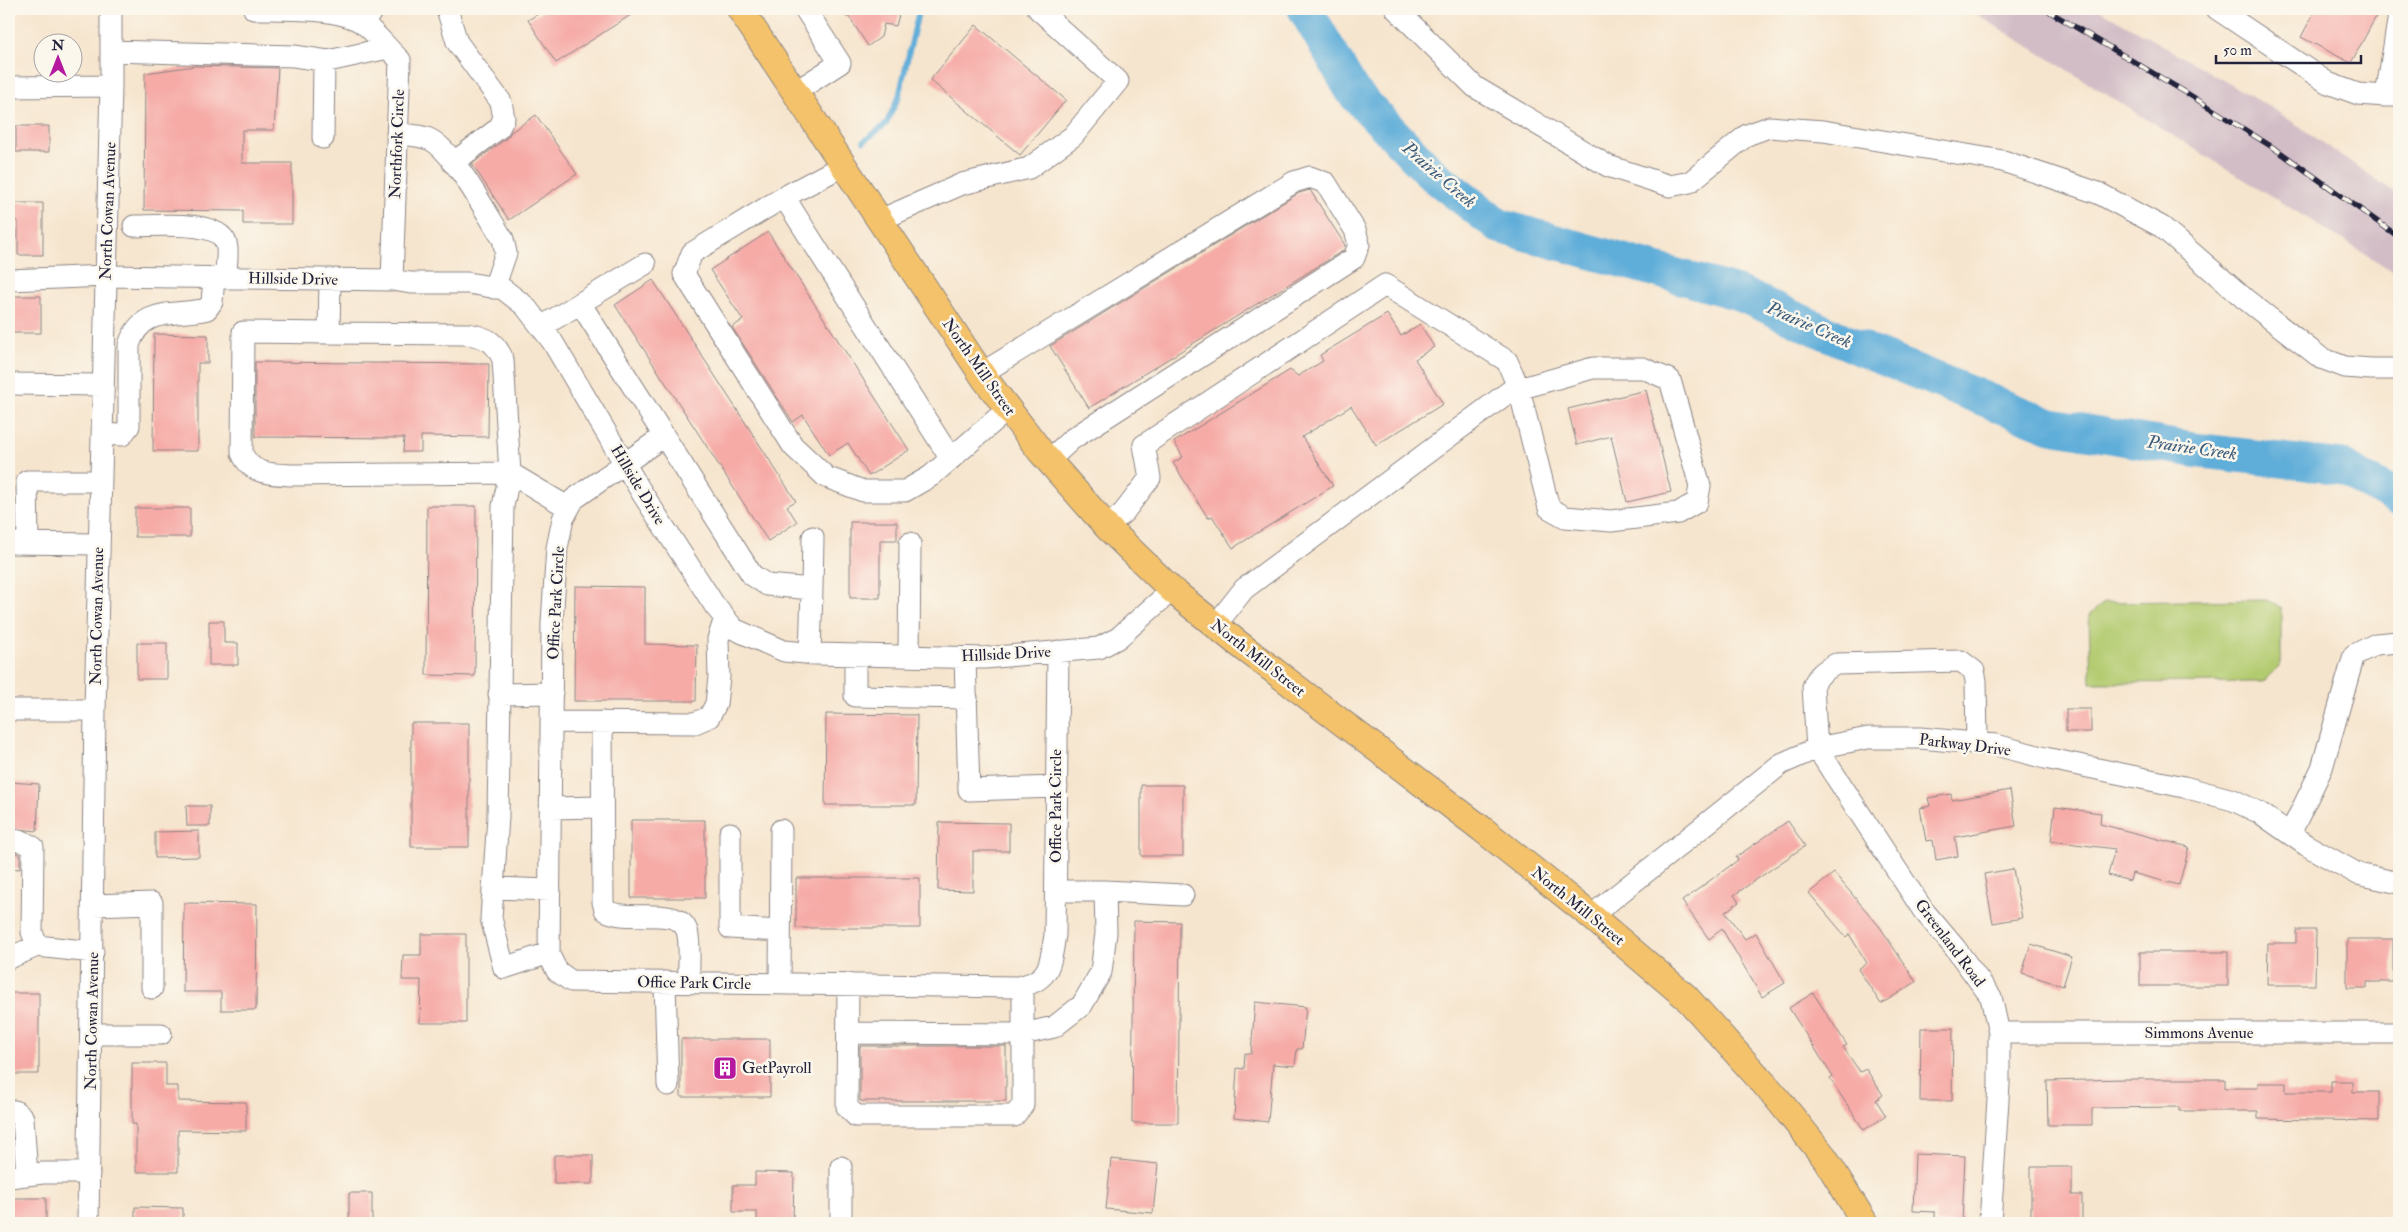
<svg xmlns="http://www.w3.org/2000/svg" width="2408" height="1232" viewBox="0 0 2408 1232" font-family="'IM FELL Double Pica',serif">
<style>
.industrial{fill:#d2bdc6}
.green{fill:#b3cb70;stroke:#6a7656}
.lines{fill:none;stroke-linecap:round;stroke-linejoin:round}
.stream{stroke:#5fadd9;stroke-width:5.5}
.river{stroke:#5fadd9;stroke-width:35}
.building{fill:#f6aba7}
.minor-casing{stroke:#8c8484;stroke-width:23}
.major-casing{stroke:#8c8484;stroke-width:28}
.minor{stroke:#fff;stroke-width:21}
.major{stroke:#f3c26a;stroke-width:26}
.rail-casing{stroke:#22223b;stroke-width:5.5}
.rail{stroke:#fbf7ec;stroke-width:4;stroke-dasharray:11;stroke-linecap:butt}
.labels{text-anchor:middle;dominant-baseline:central;stroke-width:5;stroke-linejoin:round;paint-order:stroke}
.street-label{font-size:16px;fill:#22223b;stroke:#fbf7ec}
.poi-label{font-size:16px;fill:#22223b;stroke:#fbf7ec;text-anchor:start}
.water-label{font-size:18px;font-style:italic;fill:#3a5a7a;stroke:#fbf7ec}
</style>
<rect width="100%" height="100%" fill="#fbf7ec"/>
<filter id="ink" filterUnits="userSpaceOnUse"><feTurbulence type="fractalNoise" baseFrequency=".02" numOctaves="2"/><feDisplacementMap in="SourceGraphic" scale="10" xChannelSelector="R" yChannelSelector="G"/><feConvolveMatrix kernelMatrix="1 2 1 2 8 2 1 2 1" color-interpolation-filters="sRGB"/></filter>
<filter id="wash" filterUnits="userSpaceOnUse"><feTurbulence type="fractalNoise" baseFrequency=".0096" numOctaves="4" result="noise"/><feDisplacementMap in="SourceGraphic" scale="20" xChannelSelector="R" yChannelSelector="G"/><feGaussianBlur stdDeviation="1.12" result="paint"/><feColorMatrix in="noise" values="0 0 0 0 0 0 0 0 0 0 0 0 0 0 0 0 0 1.4 0 .05"/><feComposite in="paint" operator="in"/></filter>
<g filter="url(#wash)">
<rect width="100%" height="100%" fill="#f6e5ce"/>
<path class="industrial" d="M1968,9h130l174,99 127,87v15l-4,12 -2,21 6,15v17z"/>
<path class="green" d="M2269,600l12,7v57l-18,18 -172,1 -2,-68 16,-13z"/>
<g class="lines">
<path class="stream" d="M864,141l22,-17 13,-28 20,-87"/>
<path class="river" d="M1305,9l48,83 79,82 67,52 239,67 135,61 178,72 142,24 149,17 57,32"/>
</g>
<g id="blocks">
<path class="building" d="M546,9h94l-84,54 -28,-43z
M844,9h52l4,2 -4,15 -12,-2 -3,13 -13,9 -19,-29 -4,-1z
M2316,9h64l-29,54 -50,-26z
M976,25l90,75 -46,55 -90,-75z
M195,66l83,2 -4,62h-32v33h50v61h-49v-13l-99,-1 1,-137z
M536,115l41,59 -68,46 -37,-56 35,-26 4,-6z
M16,126h33v26h-33z
M1310,190l35,55 -1,5 -255,158 -39,-62 249,-153z
M9,203h34v52h-25v-34h-9z
M768,232l141,218 -40,26 -21,-33 -19,12 -26,-40 -10,7 -61,-95 11,-7 -33,-50z
M653,280l143,221 -9,5 10,16 -29,19 -153,-236z
M9,296h32v37h-32z
M1387,314l14,22 19,-12 14,23 -19,12 28,45 -67,41 -25,-39 -49,31 31,49 -100,62 -21,-32 -4,2 -35,-55 10,-6 -9,-15 116,-72 8,6 25,-15 -3,-6z
M154,334l54,1v28h-10v88h-45z
M255,362l234,2 -1,73 -67,-1v16h-18l1,-14 -149,-1z
M1646,390l25,102 -44,10 -16,-66 -34,9 -9,-36z
M427,506h49l-1,170 -49,-1z
M135,508h55v29h-55z
M850,522h47v18h-17v58h-30z
M575,586l70,1v57l52,1 -1,56h-122z
M209,621h15v22h14v22h-29z
M137,643h30v36h-30z
M2066,709h25v23h-25z
M826,714l91,1 -1,90h-91z
M411,723h58v124h-58z
M9,782l30,2 -2,47 -28,-3z
M1141,785h42v71h-42z
M2010,790l6,36 -61,11 3,19 -22,4 -3,-20 -7,1 -6,-33 10,-2 -2,-8 23,-4 1,6z
M186,806h24v20h-23z
M2055,807l46,6 -1,11 89,23 -10,38 -47,-12 -2,8 -22,-6 7,-26 -64,-8z
M631,820h74v78h-74z
M1788,821l17,25 -71,49 5,7 -14,10 20,27 11,-6 29,50 -23,14 -40,-68 -13,10 -27,-38 56,-41 -2,-3z
M939,822l70,1v28h-36v40l-35,-1z
M199,831v26l-44,1v-26z
M9,853l11,1v15l-11,-1z
M2013,869l9,49 -29,5 -9,-49z
M1834,873l46,54 36,55 -35,22 -23,-35 9,-6 -18,-29 -3,3 -37,-44z
M796,878h124v50h-124z
M184,903l73,1 -1,106h-35v-18h-38z
M1134,921l46,1 -2,201h-46z
M2296,930h20l-1,55h-48l1,-42h28z
M421,934h45v89h-46l1,-43h-19l1,-25h18z
M2347,939h46v43h-26v6h-20z
M2031,944l41,13 -9,29 -41,-13z
M2140,952h88v34h-88z
M9,993h30v81h-30z
M1813,993l34,52 -4,2 17,25 6,-3 17,26 -7,5 10,16 -22,14 -34,-51 3,-2 -44,-69z
M1255,1002l51,5 -4,42h-5l-2,17 -22,-2 -5,58 -34,-4 3,-50 7,1 1,-16 6,1z
M1921,1028h32l-1,73h-32z
M681,1039h89v58h-89z
M860,1046h146v55h-146z
M132,1063h34v23h12v15l68,1v29l-68,-1v42h-42v-48h-4z
M2125,1079h100v9h33v-5h28v9h45v-11h22v11h26v29l-121,-2v-8h-79v-4l-87,1v17h-44l-1,-44z
M1915,1154l50,2 -3,67h-27v-11l-22,-1z
M554,1155h39v29h-39z
M1111,1159l47,5 -5,49 -47,-4z
M2031,1167h41v28h10v28h-51z
M755,1172l39,1 -1,50h-36v-11h-24v-27h22z
M349,1193h23v30h-23z
M9,1198h37v25h-37z
M135,1207l48,1v15h-48z"/>
</g>
</g>
<g filter="url(#ink)">
<use href="#blocks" fill-opacity="0" stroke="#8c8484" stroke-width="1"/>
<g class="lines">
<g class="minor-casing">
<path id="minor" d="M254,9c29,0 86,-2 110,15 13,10 24,25 36,36l-8,220
M447,9l10,33 44,60 3,16 -5,10 -46,35
M1396,9l79,78 133,79 62,20 20,-4 57,-47 22,-8 54,4 180,30 95,32 64,34 83,72 76,59 24,9 26,2h28
M2217,9l111,74 30,11 28,2
M2399,15l-13,81h13
M363,24l10,-15
M111,51l183,5 34,5 60,-13
M9,87l102,-1
M795,92l45,-29 -35,-54
M397,134c12,1 24,1 34,6 24,13 56,75 72,99l3,14 -12,35
M323,138l1,-77
M844,165l-60,32 -92,56 -8,21 109,172 33,31 37,14h42l26,-15 77,-67
M784,197l167,262
M880,220l82,-36 67,-16 44,-32 45,-55 -80,-72
M134,226c21,0 84,-7 92,17 3,9 0,25 -1,35
M330,279l-1,54 138,1c20,3 29,8 36,26l7,113 59,35
M9,280l97,-4 286,4 19,3h57l35,6 22,17 27,35 90,152 73,113 19,23 50,22 32,3 169,4 114,-10 19,-10 54,-48
M580,303l172,272 15,10 45,4 -2,65
M541,327l104,-63
M329,333l-86,-1 -1,121c9,22 29,21 50,22l218,-2 -7,33 -5,311 -7,101 13,50 45,-15
M982,373l312,-191 16,-5 16,6 29,47 4,14 -5,14 -282,181 -24,22
M9,384l94,1
M102,434l20,1 7,-9v-81c13,-40 46,-28 78,-36l5,-7 2,-24
M664,436l-90,63 -11,20 -6,29 -5,74 -3,333 8,16 14,10 446,6c34,-6 33,-23 38,-52l3,-284
M1107,527l17,-15 26,-34 -6,-33 241,-160 122,76 12,28 30,119 16,9 46,4 67,-8 19,-11 3,-16 -30,-106 -27,-12h-50l-74,21 -9,2 -266,198 -29,37
M9,543l90,1
M28,543l-1,-62h74
M812,589l1,-52
M855,655v41l112,2
M909,656l1,-113
M965,658l4,132 88,-3
M499,694l53,-1
M9,710h86
M551,722l144,1 14,-6 7,-13 3,-27 -1,-38 7,-21
M602,722l1,180 2,8c21,14 73,-6 82,21 4,12 1,37 2,51
M1977,743l-1,-62 -2,-10 -13,-10 -125,3c-11,6 -19,11 -23,23l4,61 106,162 32,38 36,49 8,36v51l-9,139
M550,808l52,-1
M730,833v95l49,3
M2290,834l32,-66 32,-113 22,-11 23,-2
M9,840l13,1 11,6 -1,85 5,14
M493,888l57,2
M1105,891l78,4
M94,905l58,-2v85
M1591,916l190,-152 36,-16 51,-10h52l76,7 49,13 139,29 49,13 27,13 46,32 52,29 41,9
M9,958l28,-12 56,6
M665,982l3,103
M780,984l1,-154
M848,984l-1,123 9,9h158l9,-11v-71l31,-7 28,-22 19,-33 5,-39 -1,-42h-49
M848,1033l175,1v-48
M1999,1033h400
M91,1034h70
M9,1111h6l8,7 4,57
M9,1177l34,-4h46
M88,1223l7,-513 16,-624v-77
M841,1223v-56"/>
</g>
<g class="major-casing">
<path id="major" d="M740,9l245,370 56,73 66,75 65,63 63,51 247,188 109,87 95,81 90,100 49,61 40,65"/>
</g>
<use href="#minor" class="minor"/>
<use href="#major" class="major"/>
<g class="rail-casing">
<path id="rail" d="M2045,9l140,83 92,58 122,87"/>
</g>
<use href="#rail" class="rail"/>
</g>
</g>
<defs>
<g id="building-square" transform="scale(1.25)"><rect x="-9" y="-9" width="18" height="18" rx="4" fill="#b5179e" stroke="#fbf7ec"/><path d="M-4-6H4V6H1V3H-1V6H-4ZM-2.5-4.3h1.7v1.8h-1.7ZM.8-4.3h1.7v1.8H.8ZM-2.5-1h1.7V.8h-1.7ZM.8-1h1.7V.8H.8Z" fill="#fff"/></g>
</defs>
<g fill-rule="evenodd">
<use href="#building-square" x="725" y="1068"/>
</g>
<g class="labels">
<g class="street-label">
<text transform="translate(397 144) rotate(-88)">Northfork Circle</text>
<text transform="translate(108 211) rotate(-88)">North Cowan Avenue</text>
<text transform="translate(293 279) rotate(1)">Hillside Drive</text>
<text transform="translate(979 367) rotate(55)">North Mill Street</text>
<text transform="translate(638 485) rotate(59)">Hillside Drive</text>
<text transform="translate(556 603) rotate(-87)">Office Park Circle</text>
<text transform="translate(97 616) rotate(-89)">North Cowan Avenue</text>
<text transform="translate(1006 654) rotate(-3)">Hillside Drive</text>
<text transform="translate(1258 658) rotate(38)">North Mill Street</text>
<text transform="translate(1965 745) rotate(7)">Parkway Drive</text>
<text transform="translate(1056 806) rotate(-90)">Office Park Circle</text>
<text transform="translate(1578 906) rotate(39)">North Mill Street</text>
<text transform="translate(1950 943) rotate(53)">Greenland Road</text>
<text transform="translate(694 983) rotate(1)">Office Park Circle</text>
<text transform="translate(92 1021) rotate(-89)">North Cowan Avenue</text>
<text x="2199" y="1033">Simmons Avenue</text>
</g>
<g class="poi-label">
<text x="742" y="1068">GetPayroll</text>
</g>
<g class="water-label">
<text transform="translate(1439 175) rotate(41)">Prairie Creek</text>
<text transform="translate(1809 325) rotate(24)">Prairie Creek</text>
<text transform="translate(2192 448) rotate(8)">Prairie Creek</text>
</g>
</g>
<rect width="2408" height="1232" fill="none" stroke="#fbf7ec" stroke-width="30"/>
<g transform="translate(58 58)"><circle r="24" fill="#fbf7ec" stroke="#a4a2a5"/>
<path d="M0-4L9 19L0 12L-9 19Z" fill="#b5179e"/>
<text y="-8" font-size="14" font-weight="bold" text-anchor="middle" fill="#22223b">N</text>
</g>
<path d="M2216 55v8h145v-8" fill="none" stroke="#22223b" stroke-width="2.5"/>
<text x="2223" y="55" font-size="15" fill="#22223b" stroke="#fbf7ec" stroke-width="4" paint-order="stroke">50 m</text>
</svg>
